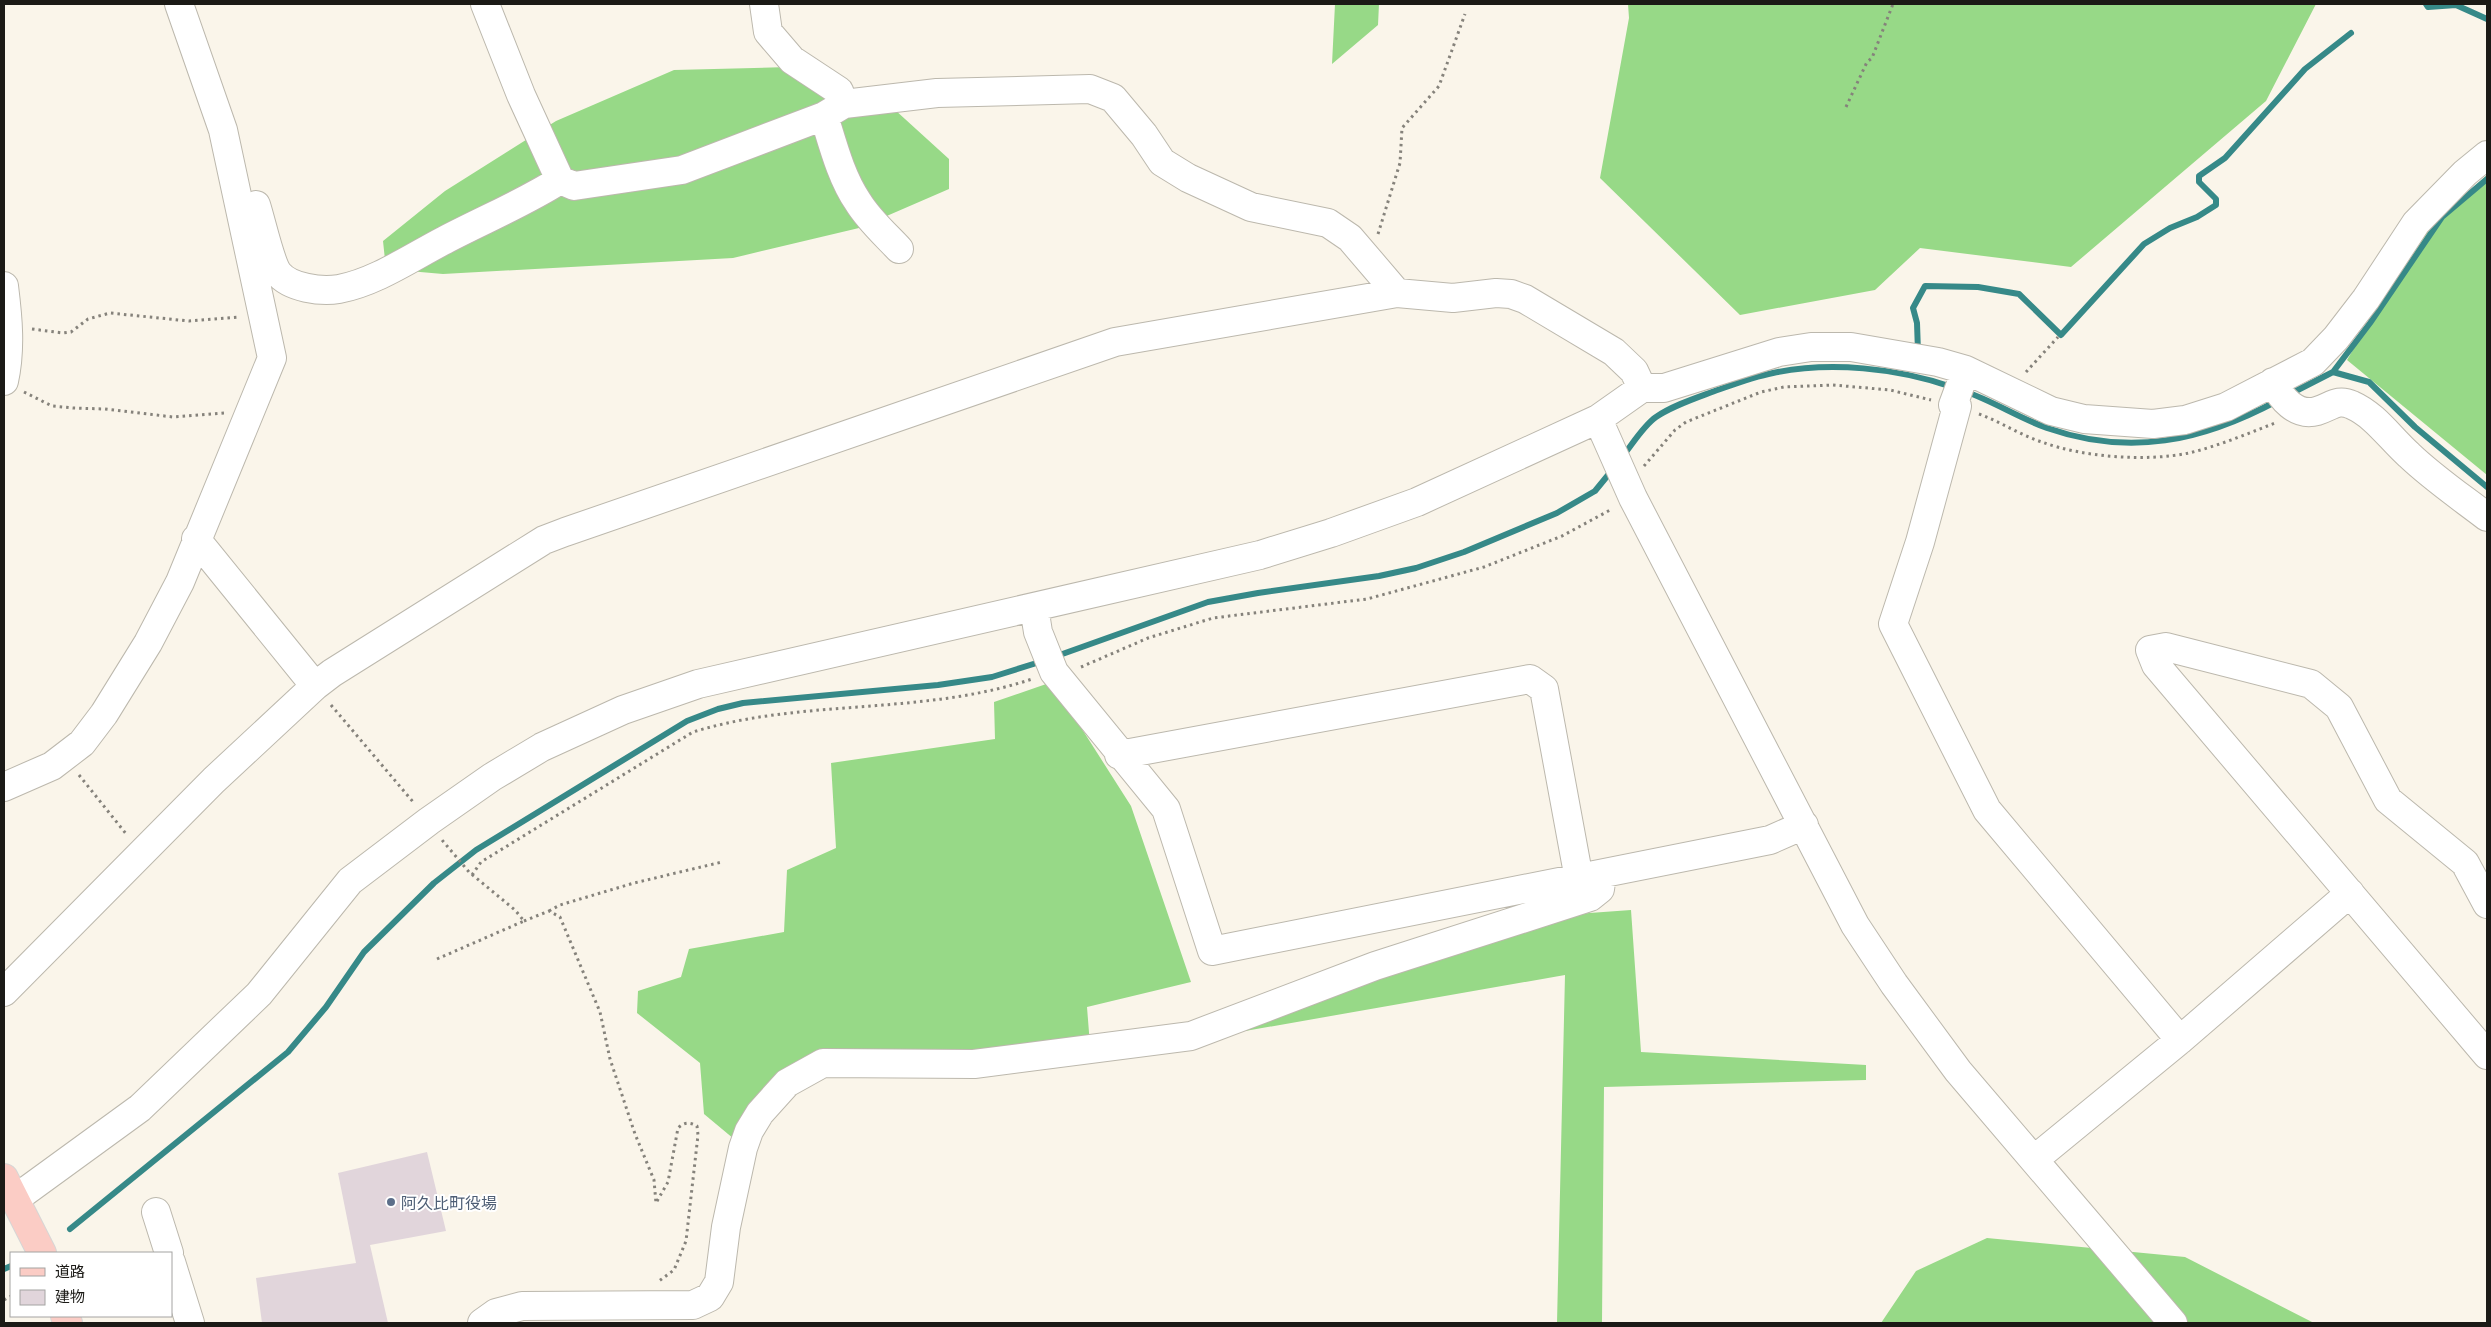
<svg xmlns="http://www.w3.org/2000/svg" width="2491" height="1327" viewBox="0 0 2491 1327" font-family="Lato,'Noto Sans JP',sans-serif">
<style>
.forest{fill:#97d987}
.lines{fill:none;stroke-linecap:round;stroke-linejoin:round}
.stream{stroke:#368988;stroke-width:6}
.building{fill:#e1d5db}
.minor-casing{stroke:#bcb8ad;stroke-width:30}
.major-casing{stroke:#d6d6d5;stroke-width:30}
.path{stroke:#85827b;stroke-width:3;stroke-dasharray:2.5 4;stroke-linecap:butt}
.minor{stroke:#fff;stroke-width:28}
.major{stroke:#fbccc5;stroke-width:28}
.service-dot{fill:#5c6f8a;stroke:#fff;stroke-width:2}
.labels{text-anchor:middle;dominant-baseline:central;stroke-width:4;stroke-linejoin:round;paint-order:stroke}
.service-label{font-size:16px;fill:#4e5e75;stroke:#fff;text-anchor:start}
</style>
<rect width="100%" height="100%" fill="#faf5ea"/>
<path class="forest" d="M1335,4h44l-1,21 -46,39z
M1628,4h688l-50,97 -195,166 -151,-19 -45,42 -135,25 -140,-137 29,-160z
M790,67l93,32 66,60v30l-90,39 -126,30 -290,16 -57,-5 -3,-28 62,-50 111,-70 118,-51z
M2487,175v300l-140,-115 72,-123z
M1052,682l79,124 60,176 -104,25 3,38 -272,13 -78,86 -36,-30 -4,-51 -63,-50 1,-22 43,-14 8,-28 95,-17 3,-62 49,-22 -5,-85 164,-24 -1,-37z
M1631,910l10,142 225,13v15l-262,7 -2,236h-45l8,-348 -354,62 351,-122z
M1987,1238l198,19 129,66h-433l35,-52z"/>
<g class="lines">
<path class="stream" d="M2426,4l2,3 28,-2 31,14
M1918,352l-1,-29 -4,-15 12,-22 53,1 41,7 42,41 83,-91 26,-16 27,-11 19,-12v-6l-17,-17v-6l26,-18 80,-89 46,-36
M2333,372l37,-49 72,-106 45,-38
M1964,391c29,10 55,27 83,37 83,29 155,13 230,-27
M2290,394l43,-22 36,10 46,45 72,60
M1622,457c10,-12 21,-31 34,-40 16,-11 37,-18 56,-25 20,-7 40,-15 61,-19 57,-12 124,-5 179,14
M1054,657l154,-55 50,-9 121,-17 37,-8 48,-16 93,-39 38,-22 18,-22
M70,1229l218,-177 38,-45 38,-55 70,-69 42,-33 211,-129 31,-12 25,-6 195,-18 54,-8 51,-16
M4,1269l7,-3"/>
</g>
<path class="building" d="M427,1152l19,79 -76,14 18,78h-126l-6,-45 100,-15 -18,-90z"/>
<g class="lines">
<g class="minor-casing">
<path id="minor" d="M485,4l36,91 39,85 14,6 108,-16 142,-54 20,-12 93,-11 153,-4 23,9 31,37 18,27 26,16 63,29 77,16 22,15 47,55
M764,4l4,28 24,28 47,31 5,13
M824,116c9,29 17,61 34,86 11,18 27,32 41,47
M256,205c5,15 14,57 22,68 12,15 43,19 61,16 37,-7 73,-32 106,-49 38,-20 79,-37 115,-60
M4,286c4,32 7,63 0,95
M1966,370l-13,35 4,1 -37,136 -27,82 94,186 193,230
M2273,382c8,16 23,35 44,29 14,-4 20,-13 35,-6 23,10 38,33 57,50 24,23 52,42 78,62
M1598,419l35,79 222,427 39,59 64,87 215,252
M196,539l119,147
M1034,607l4,25 16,40 112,137 46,142 558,-111 34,-15
M1119,755l411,-76 14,10 35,190
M4,787l48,-21 30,-23 22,-29 44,-71 32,-61 92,-224 -49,-228 -44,-126
M2487,904l-22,-41 -77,-63 -49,-93 -28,-23 -145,-37 -16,3 6,15 331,390
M4,992l210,-212 101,-94 17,-13 212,-133 21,-8 550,-190 282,-49 56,5 43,-5 15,1 14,5 89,53 20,19 8,17
M2035,1159l145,-119 170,-147
M15,1199l125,-91 119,-114 91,-113 79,-60 63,-44 50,-30 81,-37 75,-26 562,-129 71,-22 86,-31 181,-83 44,-31h22l115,-36 32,-5h40l87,15 28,8 85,41 33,8 69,5 32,-4 41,-13 87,-45 23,-24 30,-39 50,-76 49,-50 22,-18
M156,1212l13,41
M171,1262l19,61
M482,1323l14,-10 26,-7 171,-1 17,-8 9,-15 7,-55 17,-79 6,-17 11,-18 27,-30 36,-20 151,1 217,-28 184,-70 215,-69 10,-8 2,-14"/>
</g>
<g class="major-casing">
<path id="major" d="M4,1178l38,75
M65,1316l3,7"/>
</g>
<path class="path" d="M1846,107l21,-45 5,-4 21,-54
M1378,234l22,-71 2,-35 37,-42 26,-72
M32,329l31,4 8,-1 17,-13 22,-6 79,8 51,-4
M2026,372l32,-35
M24,392l28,14 21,2 32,1 68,8 51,-4
M1979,414c22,8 41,21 63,28 40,15 104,20 147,11 29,-7 58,-19 86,-30
M1644,466l31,-36 11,-8 75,-30 23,-5 49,-2 57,5 41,10
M1081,667l67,-29 65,-20 154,-19 117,-32 78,-31 50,-27
M331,705l83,98
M79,775l48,60
M472,875l9,-13 212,-130c110,-34 229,-16 339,-53
M549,911l11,-6 74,-22 88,-21
M524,921l25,-10 11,6 40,95 10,47 25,75 19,46 2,23 12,-21 10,-54c6,-6 12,-6 19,-2l1,9 -12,106 -12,29 -15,11
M437,959l87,-38 -9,-11 -46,-38 -27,-32
M4,1300l7,-4"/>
<use href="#minor" class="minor"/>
<use href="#major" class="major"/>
</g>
<circle class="service-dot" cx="391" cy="1202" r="5"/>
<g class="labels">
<g class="service-label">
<text x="401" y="1202">阿久比町役場</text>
</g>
</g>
<rect width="2491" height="1327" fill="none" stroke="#1b1a16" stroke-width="10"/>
<rect x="10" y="1252" width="162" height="65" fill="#ffffff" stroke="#a4a3a2"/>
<rect x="20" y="1268" width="25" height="8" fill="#fbccc5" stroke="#a4a3a2"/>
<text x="55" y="1277" font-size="15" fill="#1b1a16">道路</text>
<rect x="20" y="1290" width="25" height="15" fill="#e1d5db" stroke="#a4a3a2"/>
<text x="55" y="1302" font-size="15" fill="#1b1a16">建物</text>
</svg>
